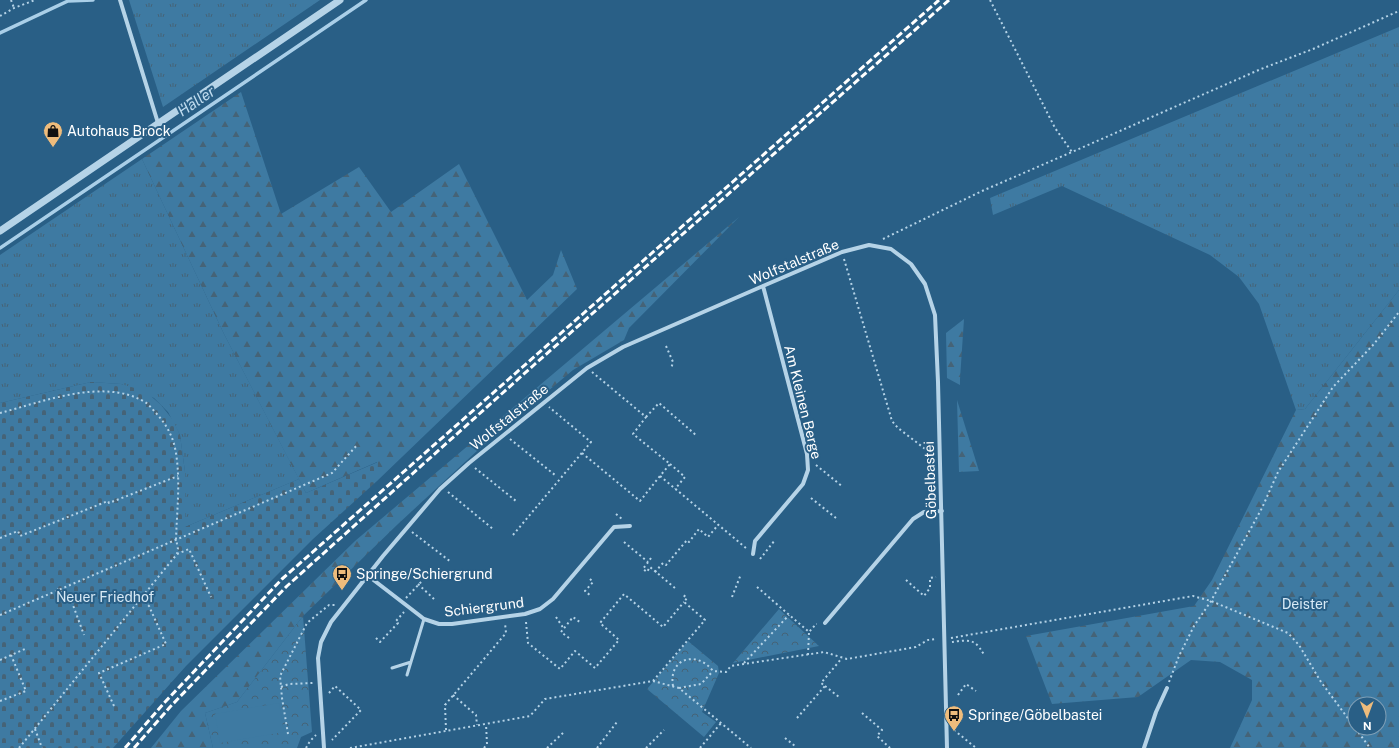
<svg xmlns="http://www.w3.org/2000/svg" width="1399" height="748" viewBox="0 0 1399 748" font-family="'Public Sans',sans-serif">
<style>
.grass{fill:url(#grass-tufts)}
.forest{fill:url(#forest-firs);fill-rule:evenodd}
.cemetery{fill:url(#cemetery-stones)}
.park{fill:url(#park-crowns)}
.pitch{fill:#3e7aa2}
.lines{fill:none;stroke-linecap:round;stroke-linejoin:round}
.stream{stroke:#aacfe8;stroke-width:3.5}
.path{stroke:#b5d3e7;stroke-width:2;stroke-dasharray:2 3;stroke-linecap:butt}
.service{stroke:#b5d3e7;stroke-width:3}
.minor{stroke:#b5d3e7;stroke-width:4}
.tertiary{stroke:#b5d3e7;stroke-width:7}
.rail{stroke:#fff;stroke-width:3;stroke-dasharray:7 3;stroke-linecap:butt}
.labels{text-anchor:middle;dominant-baseline:central;stroke-width:4;stroke-linejoin:round;paint-order:stroke}
.poi-label{font-size:14px;fill:#fff;stroke:#295f86;text-anchor:start}
.street-label{font-size:14px;fill:#fff;stroke:#295f86}
.park-label{font-size:14px;fill:#d8eaf6;stroke:#295f86}
.water-label{font-size:15px;font-style:italic;fill:#c0dcef;stroke:#295f86}
</style>
<defs>
<pattern id="grass-tufts" width="24" height="20" patternUnits="userSpaceOnUse"><rect width="24" height="20" fill="#3e7aa2"/><path d="M3 7l-1-3M5 7V3M7 7l1-3M15 17l-1-3M17 17v-4M19 17l1-3" fill="none" stroke="#456377"/></pattern>
<pattern id="forest-firs" width="22" height="20" patternUnits="userSpaceOnUse"><rect width="22" height="20" fill="#3e7aa2"/><path d="M5 1l3.5 6h-7zM16 11l3.5 6h-7z" fill="#456377"/></pattern>
<pattern id="cemetery-stones" width="16" height="16" patternUnits="userSpaceOnUse"><rect width="16" height="16" fill="#3e7aa2"/><path d="M2 7V4a2 2 0 0 1 4 0v3zM10 15v-3a2 2 0 0 1 4 0v3z" fill="#456377"/></pattern>
<pattern id="park-crowns" width="20" height="18" patternUnits="userSpaceOnUse"><rect width="20" height="18" fill="#3e7aa2"/><path d="M2 6a3 3 0 1 1 6 0M12 15a3 3 0 1 1 6 0" fill="none" stroke="#456377"/></pattern>
</defs>
<rect width="100%" height="100%" fill="#295f86"/>
<path class="grass" d="M129,0h191l-157,107z
M1399,27v263l-94,119 -9,1 -37,-106 -20,-27 -29,-22 -148,-69 -69,29 -3,-17z
M142,159l82,175 75,145 -114,48v-55l-5,-37 -12,-23 -14,-14 -33,-14 -30,-2 -91,21v-148z"/>
<path class="forest" d="M241,92l40,122 78,-47 32,45 68,-48 68,136 26,-25 8,-25 16,39 -200,192v-19l-71,31 -82,-159 -82,-175z
M739,217l-110,111 -5,12 -51,30 -95,80 -80,74 -95,92 -66,86 -32,11 8,35h-62l30,-37 174,-170z
M1399,290v458h-169l22,-48v-20l-32,-18 -29,-2 -53,37 -86,7 -26,-68 168,-30 18,-26 84,-170 9,-1zM1355,704h24v24h-24z
M964,319l-4,60v6l-13,-7 -1,-45z
M957,400l22,71 -20,1z"/>
<path class="cemetery" d="M91,382l30,2 24,7 16,14 12,15 7,15 5,37v55l114,-48 7,14 72,-31 -1,19 -64,58 -127,127 -73,82h-113v-345z"/>
<path class="park" d="M779,609l40,37 -86,17z
M303,616l9,116 -11,5 -4,11h-84l-8,-35 32,-11z
M688,641l30,25 1,7 -17,39 14,10 -12,15 -57,-48z"/>
<path class="pitch" d="M279,703l5,29 -64,11 -5,-29z"/>
<g class="lines">
<path class="stream" d="M0,33l68,-32 25,-1
M0,248l366,-248"/>
<path class="path" d="M11,0l3,8
M990,0l65,128 17,24 189,-83 52,-20 86,-38
M0,16l14,-8 21,-8
M883,239l99,-48 90,-39
M844,259l48,162 6,7 35,27
M666,346l7,16 -2,7
M592,372l54,45 -13,17 37,30 -10,12 86,72
M0,413c42,-11 102,-35 143,-12 5,2 9,8 13,12 9,10 16,21 19,35 6,29 2,61 1,91l2,10 -1,5 -158,194
M646,417l13,-14 38,33
M510,439l45,36
M582,453l58,48 20,-25
M670,464l15,13 -10,12
M816,465l27,22
M475,468l41,33
M448,492l45,37
M811,498l25,20
M616,514l6,5
M412,532l39,30
M513,535l78,-93 -42,-35
M0,538l18,-7 2,5 88,-35 1,2 69,-27
M624,542l24,20
M177,554l12,-5 22,48
M651,558l-8,11 4,3 3,-5 25,21
M760,559l15,-19
M655,572l8,-9 3,2 21,-25 2,2 10,-13 9,8 10,-12
M590,579l3,3 -8,9 6,5
M906,580l18,16 6,-8v-10l6,-1
M418,584l16,15
M757,587l52,45 7,-8h1
M57,589l13,8 14,38
M732,597l9,-23
M406,598l16,-17
M0,615l332,-142 26,-29
M556,617l8,12
M526,622l2,21 32,26 15,-18 20,17 24,-28 -19,-17 24,-29 39,33 21,-25
M376,638l4,4 18,-19 -2,-2 8,-9
M569,638l-8,-6 12,-15 8,6
M951,638l242,-42 18,5 77,32 11,12 22,37 49,66
M952,642c8,-1 20,-4 26,4 3,3 3,5 6,8
M808,655l1,-23
M0,660l25,-11
M744,663l45,-48
M653,681l52,-61 -21,-18 3,-4 -5,-4
M1169,682l10,-26 15,-30 17,-25 51,-93 16,-36 55,-85 41,-43 25,-32
M673,686c-5,-28 24,-36 40,-15l13,1 5,-6 93,-14 23,7 69,-12 12,-7 9,-1
M825,686l14,11
M281,687l8,-3 24,-1
M679,688l22,-4 12,-13
M329,693l6,-7 26,24 -29,30
M453,695l23,20 1,10
M958,695l8,-11 10,7
M0,701l26,-10 -15,-36
M114,706l-15,-33 67,-29 -17,-38 -9,-7
M862,713l20,17 -5,6 13,12
M797,718l28,-32 -4,-3 21,-25
M35,729l7,19
M446,730l-1,-25 61,-72 -1,-10
M954,730l22,18
M288,734l-6,-36 -2,-22 27,-53 22,-18h6
M785,738l10,8 -1,2
M306,748l4,-7 6,-6
M350,748l180,-32 15,-17 108,-18 26,7 72,60
M484,748l3,-4 -1,-20
M547,748l17,-16
M597,748l20,-26
M646,748l18,-18
M700,748l21,-25"/>
<path class="service" d="M392,668l19,-6
M407,675l17,-56"/>
<path class="minor" d="M120,0l38,123
M753,554l2,-13 48,-57 5,-14 -1,-16 -44,-168
M367,575l52,40 5,4 15,5h13l73,-10 15,-5 13,-10 61,-72 16,-1
M825,623l88,-104 11,-7 18,-1
M324,748l-6,-90 3,-16 10,-20 52,-66 57,-67 29,-26 118,-95 36,-21 140,-61 79,-34 27,-7 22,4 20,15 14,20 10,31 3,67 9,366
M1144,748l12,-36 11,-24"/>
<path class="tertiary" d="M0,231l340,-231"/>
<path class="rail" d="M125,748l39,-45 118,-124 657,-579
M134,748l36,-41 117,-121 248,-222 414,-364"/>
</g>
<defs>
<g id="shop-pin" transform="scale(1)"><path d="M0 17L-7.5 6A9.5 9.5 0 1 1 7.5 6Z" fill="#eebc7c" stroke="#295f86"/><path d="M-5-2.5h2.3a2.7 3.5 0 0 1 5.4 0H5L5.5 6h-11ZM-1.5-2.5h3a1.5 2.3 0 0 0-3 0Z" fill="#111"/></g>
<g id="bus-pin" transform="scale(1)"><path d="M0 17L-7.5 6A9.5 9.5 0 1 1 7.5 6Z" fill="#eebc7c" stroke="#295f86"/><path d="M-5-6H5V4H4V6H2V4H-2V6H-4V4H-5ZM-3.5-4V0h7V-4ZM-3.5 1.2v1.5H-2V1.2ZM2 1.2v1.5H3.5V1.2Z" fill="#111"/></g>
</defs>
<g fill-rule="evenodd">
<use href="#shop-pin" x="53" y="131"/>
<use href="#bus-pin" x="342" y="574"/>
<use href="#bus-pin" x="954" y="715"/>
</g>
<g class="labels">
<g class="poi-label">
<text x="67" y="131">Autohaus Brock</text>
<text x="356" y="574">Springe/Schiergrund</text>
<text x="968" y="715">Springe/Göbelbastei</text>
</g>
<g class="street-label">
<text transform="translate(794 262) rotate(-23)">Wolfstalstraße</text>
<text transform="translate(803 402) rotate(76)">Am Kleinen Berge</text>
<text transform="translate(509 417) rotate(-39)">Wolfstalstraße</text>
<text transform="translate(930 480) rotate(-92)">Göbelbastei</text>
<text transform="translate(484 607) rotate(-7)">Schiergrund</text>
</g>
<g class="park-label">
<text x="105" y="597">Neuer Friedhof</text>
<text x="1305" y="604">Deister</text>
</g>
<g class="water-label">
<text transform="translate(196 101) rotate(-34)">Haller</text>
</g>
</g>
<g transform="translate(1367 716) rotate(179)"><circle r="19" fill="#295f86" stroke="#7f9fb6"/>
<path d="M0-3L7 15L0 10L-7 15Z" fill="#eebc7c"/>
<text y="-6" font-size="11" font-weight="bold" text-anchor="middle" fill="#ffffff">N</text>
</g>
</svg>
